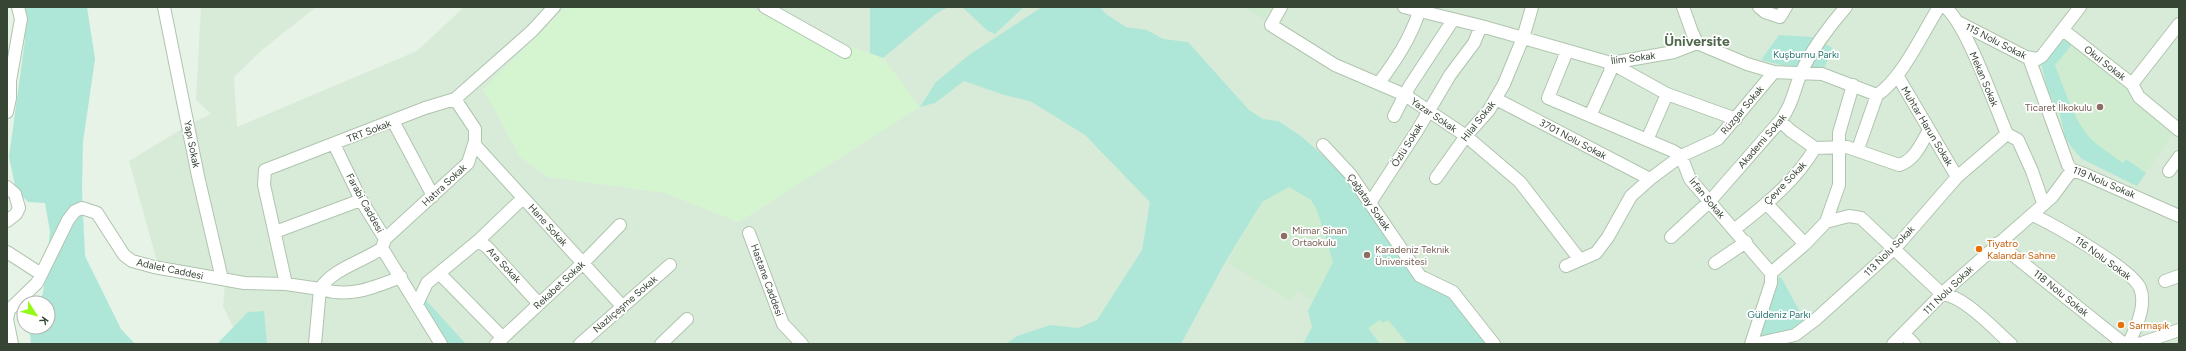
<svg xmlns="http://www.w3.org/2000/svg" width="2186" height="351" viewBox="0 0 2186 351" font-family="Figtree,sans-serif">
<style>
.residential{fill:#d8ebd8}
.commercial{fill:#d5f5d1}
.education{fill:#cfecd0}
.green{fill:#aee7d8}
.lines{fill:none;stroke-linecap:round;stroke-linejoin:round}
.minor-casing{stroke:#afc4ae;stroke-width:14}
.minor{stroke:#fff;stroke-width:12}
.education-dot{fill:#8d6e63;stroke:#fff;stroke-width:1.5}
.food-dot{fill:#e8710a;stroke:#fff;stroke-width:1.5}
.labels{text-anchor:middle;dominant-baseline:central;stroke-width:3.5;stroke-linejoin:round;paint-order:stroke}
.street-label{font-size:10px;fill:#374535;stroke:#fff}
.park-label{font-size:10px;fill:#297770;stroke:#fff}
.education-label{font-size:10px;fill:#785e54;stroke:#fff;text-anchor:start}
.food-label{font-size:10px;fill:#c56008;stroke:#fff;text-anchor:start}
.district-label{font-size:14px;font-weight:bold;fill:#4f684c;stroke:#fff}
</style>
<rect width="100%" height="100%" fill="#e6f3e6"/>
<path class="residential" d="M201,7h115l-54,43 -28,27 3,50 180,-76 47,-44h1715v337h-1938l-18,-38 2,-23 -65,-11 -31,-111 61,-37 21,-10 -15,-14z"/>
<path class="commercial" d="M566,7h184l14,8 119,43 37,49 -181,115 -74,-29 -117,-16 -28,-20 -37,-68z"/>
<path class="education" d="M1243,7h29l-8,12z
M2065,37l14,2 95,93 -37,54 -55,-27 -17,-22 -5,-22 -12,-24 -7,-28z
M1289,187l22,13 6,10 16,51 63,-13 9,17 11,13 71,66h-184l9,-17 -4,-16 4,-11 -15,-9 -6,10 -64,-38 35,-61z"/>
<path class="green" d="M24,7h63l8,52 -12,83 -1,48 3,66 36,73 14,15h-104l-2,-17h19v-24h-9l4,-10 7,-61 -5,-29 -17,-1 -12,-12 -7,-33 16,-117z
M870,7h79l-12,6 -54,45 -13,-5z
M962,7h62l-29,27 -7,-3z
M1042,7h58l6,7 20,13 21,3 16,9 25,3 61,68 14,9 15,2 23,15 46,41 49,71 9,17 11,13 35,17 36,49h-79l-20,-24 -6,3 -2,-3 -12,8 12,16h-77l9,-17 -4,-16 25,-49 -16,-52 -6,-10 -22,-13 -27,15 -39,64 -42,78h-175l11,-8 33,-11 28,3 19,-8 45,-70 8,-48 -65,-67 -55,-34 -26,-6 -40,-14 -29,22 -15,4 16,-25 33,-27z
M1779,35l33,2 21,11 -12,27 -60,-15z
M2065,37l12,2 -22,26c8,21 15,42 26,61 8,15 28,27 42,37l3,-4 20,14 -9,13 -55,-27 -10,-11 -7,-11 -5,-22 -12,-24 -7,-28z
M1781,277l25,46 -13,9 -42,6 19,-58z
M424,298l42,46h-18l-28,-41z
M264,311l3,33h-50l31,-32z"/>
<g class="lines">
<g class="minor-casing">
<path id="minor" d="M164,7l34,169 24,103
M765,7l80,45
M1281,7l-10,18 64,40 70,30 61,41 54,46 60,78
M1404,7l77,19 130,37 63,-11 23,-9 50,21 27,8 48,2 55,21c25,-16 46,-63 62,-88
M1683,7l9,25 5,11
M1759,7l6,5 15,5 6,-10
M1945,7c21,16 50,99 62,127
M1958,22l68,35 11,2 5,-3 38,-49
M2063,30l69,54 7,13 40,33
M1567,51l-19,47 125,53 8,5 9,23 81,94v10l-20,61
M2029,58l39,107 4,5 12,4 95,42
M1897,75l60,102
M1379,83c17,-23 31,-44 40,-71
M2132,84l47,-60
M1496,99l154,80
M7,112l3,-14v-17l11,-62 -3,-12
M1394,116l15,-29 44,-67
M1590,116l20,-44 1,-9 56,31 69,25
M393,121l40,75
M1780,121l11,10 24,17
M2007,134l11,6 14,31 11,32
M1647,140l20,-46
M334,144l27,56 24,39 -3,9 59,96
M475,145l147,161
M1323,145l27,29 70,102 33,16 41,52
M1858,149l19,-54
M2169,171l10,-14
M1436,178l30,-42 23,-26 15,-26 19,-46 9,-31
M7,187l8,7 4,14 -3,6 -9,7
M1370,203l47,-72 33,-56 24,-32 7,-17
M1766,203l39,41
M2033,215c21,10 99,54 107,73 7,17 -4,41 -12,56
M1826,222l23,-6 12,2 81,76c22,2 52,35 69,50
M1735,229c30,-24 60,-47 80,-81l32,-1 52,18c16,-5 22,-21 30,-35
M275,232l86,-32
M749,233l34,91 19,20
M1671,237l39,-36 70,-80c12,-15 14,-31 21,-48 9,-21 29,-48 45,-66
M385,239l83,-76 7,-22v-12l-20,-30
M478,241l45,-43
M1998,243l126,101
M7,252l34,22
M1715,263l31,-21
M1566,266l30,-13 12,-16 23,-41 19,-17 31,-23 37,-17 56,-67
M439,273l64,65
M1771,273l34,-29 21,-22 13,-37v-52l14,-48
M2165,281l14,-5
M286,284l-22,-99 1,-15 160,-62 30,-9 77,-68 22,-24
M417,304l10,-21 51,-42 9,6 52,57
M7,319l2,-9 28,-27 31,-63 7,-9 7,-3 15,5 27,42 8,6 22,6 68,12 22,4 42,1 34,5c12,-20 44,-28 62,-41
M7,319l5,25
M1904,334l10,10
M315,344l5,-55c31,9 52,-1 81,-12
M496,344l87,-81 37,-38
M580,344l90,-79
M661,344l26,-25
M1755,344l40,-9 20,-15 82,-74 60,-69 50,-43
M1893,344l53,-54 106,-93 20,-27
M2139,344l40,-14"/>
</g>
<use href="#minor" class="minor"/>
</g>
<g class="education-dot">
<circle cx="2100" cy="107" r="4"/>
<circle cx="1284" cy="236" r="4"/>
<circle cx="1367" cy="255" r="4"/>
</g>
<g class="food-dot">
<circle cx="1979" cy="249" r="4"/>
<circle cx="2121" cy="325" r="4"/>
</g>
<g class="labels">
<g class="street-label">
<text transform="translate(1996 41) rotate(27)">115 Nolu Sokak</text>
<text transform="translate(1633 58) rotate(-7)">İlim Sokak</text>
<text transform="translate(2105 63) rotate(38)">Okul Sokak</text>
<text transform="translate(1984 79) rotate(67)">Mekan Sokak</text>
<text transform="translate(1742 110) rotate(-50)">Rüzgar Sokak</text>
<text transform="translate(1434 115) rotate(34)">Yazar Sokak</text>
<text transform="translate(1478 121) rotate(-52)">Hilal Sokak</text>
<text transform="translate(1927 126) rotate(59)">Muhtar Harun Sokak</text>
<text transform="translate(369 131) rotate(-21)">TRT Sokak</text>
<text transform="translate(1573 139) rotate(28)">3701 Nolu Sokak</text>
<text transform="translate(1762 141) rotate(-49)">Akademi Sokak</text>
<text transform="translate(192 144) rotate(79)">Yapı Sokak</text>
<text transform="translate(1407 145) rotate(-58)">Özlü Sokak</text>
<text transform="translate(2104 182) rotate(23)">119 Nolu Sokak</text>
<text transform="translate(1785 183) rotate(-46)">Çevre Sokak</text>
<text transform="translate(444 185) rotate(-43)">Hatıra Sokak</text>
<text transform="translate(1707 198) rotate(50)">İrfan Sokak</text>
<text transform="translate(1369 202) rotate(55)">Çağatay Sokak</text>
<text transform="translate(365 203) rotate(61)">Farabi Caddesi</text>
<text transform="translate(548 225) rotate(48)">Hane Sokak</text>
<text transform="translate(1889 251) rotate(-45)">113 Nolu Sokak</text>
<text transform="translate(2103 258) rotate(36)">116 Nolu Sokak</text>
<text transform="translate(504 265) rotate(47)">Ara Sokak</text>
<text transform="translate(170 269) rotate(12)">Adalet Caddesi</text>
<text transform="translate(767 280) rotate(70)">Hastane Caddesi</text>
<text transform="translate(559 285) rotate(-43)">Rekabet Sokak</text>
<text transform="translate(1948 290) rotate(-44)">111 Nolu Sokak</text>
<text transform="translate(2061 293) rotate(39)">118 Nolu Sokak</text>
<text transform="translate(625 304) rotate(-41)">Nazlıçeşme Sokak</text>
</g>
<g class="park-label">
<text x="1806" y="54">Kuşburnu Parkı</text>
<text x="1779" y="314">Güldeniz Parkı</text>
</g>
<g class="education-label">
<text x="2092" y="107" text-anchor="end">Ticaret İlkokulu</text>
<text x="1292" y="230">Mimar Sinan<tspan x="1292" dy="12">Ortaokulu</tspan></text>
<text x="1375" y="249">Karadeniz Teknik<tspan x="1375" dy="12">Üniversitesi</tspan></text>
</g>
<g class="food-label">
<text x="1987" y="243">Tiyatro<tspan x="1987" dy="12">Kalandar Sahne</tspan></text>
<text x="2129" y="325">Sarmaşık</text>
</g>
<g class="district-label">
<text x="1697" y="41">Üniversite</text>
</g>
</g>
<rect width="2186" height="351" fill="none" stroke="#374535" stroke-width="16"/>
<g transform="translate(36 315) rotate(126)"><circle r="19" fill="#ffffff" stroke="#afb5ae"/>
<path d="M0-3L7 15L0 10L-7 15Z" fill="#95f916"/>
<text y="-6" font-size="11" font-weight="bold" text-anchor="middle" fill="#374535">K</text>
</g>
</svg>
